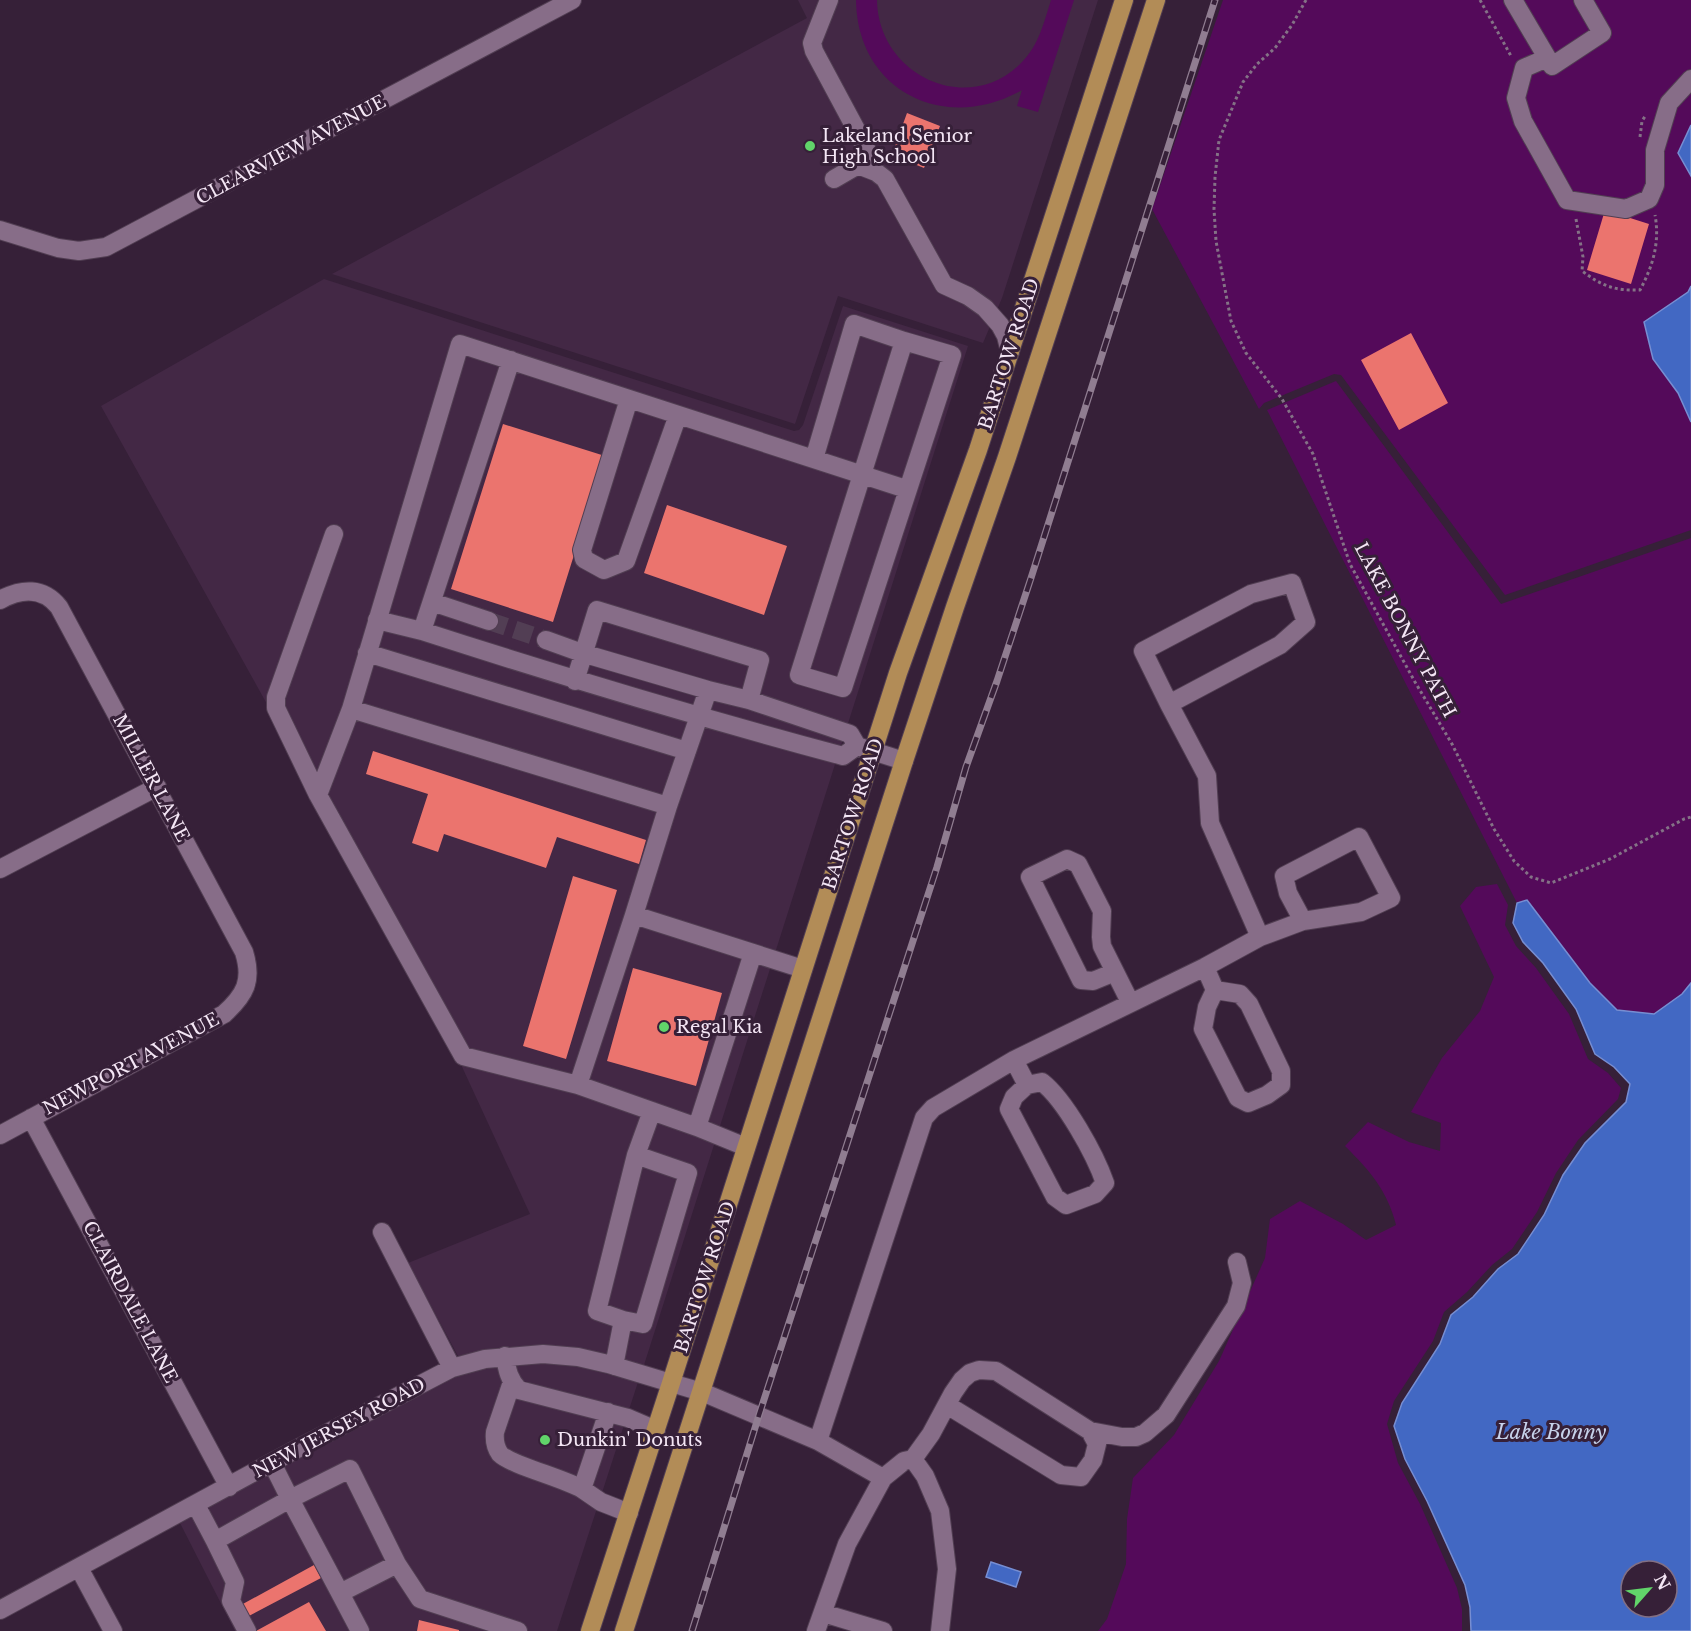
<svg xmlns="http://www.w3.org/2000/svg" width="1691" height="1631" viewBox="0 0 1691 1631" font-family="'Libre Baskerville',serif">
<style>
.built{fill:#432845}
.green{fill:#540a5a}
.water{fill:#4268c3;stroke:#778ed2;stroke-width:1.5;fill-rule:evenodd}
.building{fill:#eb746e}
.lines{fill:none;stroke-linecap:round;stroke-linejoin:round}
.minor-tunnel{stroke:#523e54;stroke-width:18;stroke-dasharray:18 9;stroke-linecap:butt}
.minor-casing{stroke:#513e52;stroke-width:20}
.major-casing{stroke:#513e52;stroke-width:20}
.path{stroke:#847286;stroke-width:3;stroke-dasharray:3 3;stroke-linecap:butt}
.minor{stroke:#876d88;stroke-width:18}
.major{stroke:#b28c57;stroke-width:18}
.rail-casing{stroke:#907d91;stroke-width:7}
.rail{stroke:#362038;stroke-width:4.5;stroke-dasharray:14;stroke-linecap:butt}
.poi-dot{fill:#61d46a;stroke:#362038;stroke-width:2}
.labels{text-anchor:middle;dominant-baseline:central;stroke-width:6;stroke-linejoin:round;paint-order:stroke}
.poi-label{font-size:18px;fill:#f4e6f5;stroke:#362038;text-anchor:start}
.street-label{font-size:18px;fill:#f4e6f5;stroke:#362038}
.water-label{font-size:20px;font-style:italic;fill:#c6d2ea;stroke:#362038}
</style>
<rect width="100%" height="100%" fill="#362038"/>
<path class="built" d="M798,0h300l-96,298 -19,45 -145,-47 -43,128 -463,-150 475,-256z
M324,279l470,152 5,-1 4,-5 40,-119 125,40 -324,1019 -63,-16 -37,-4 -59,5 -27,6 -50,-93 122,-49 -102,-221 -327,-587z
M542,1363l33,3 63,16 -81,249h-322l-55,-108 117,-65 159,-82 15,-6 39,-6z"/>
<path class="green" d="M856,0h21c1,75 91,118 145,62 17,-17 22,-40 29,-62h23l-36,112 -21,-6 5,-16c-77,44 -165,1 -166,-90z
M1223,0h468v125l-13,28 13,23v110l-3,6 -44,31 9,36 25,34 13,29v108l-186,65 -164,-220 -7,-1 -70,29 -5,6 -107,-200z
M1336,381l165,223 190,-66v445l-9,11 -28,20 -37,-4 -27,-27 -63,-83 -10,3 -250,-493z
M1497,884l11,21 -3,20 11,21 20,22 33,46 19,45 20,14 13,15 -3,11 -40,41 -22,33 -19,39 -25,37 -20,16 -25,27 -23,20 -11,29 -39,60 -7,23 11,39 22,41 37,84 5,21v22h-364l9,-12 19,-55 1,-45 6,-41 41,-43 45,-74 46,-103 5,-39 30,-18 43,23 23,16 30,-15c-9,-35 -26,-54 -51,-79l23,-24 41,20 31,9 1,-28 -30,-11 31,-54 38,-47 14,-34 -34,-71 16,-19z"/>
<path class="water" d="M1691,125v51l-13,-23z
M1691,286v136l-13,-29 -25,-34 -9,-37 44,-30z
M1527,900l63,83 27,27 37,4 28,-20 9,-11v648h-220l-1,-24 -5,-22 -38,-84 -22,-42 -11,-33 8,-23 38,-59 11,-29 22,-18 25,-28 20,-15 26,-39 19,-40 22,-32 41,-41 4,-18 -16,-17 -19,-13 -19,-45 -33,-46 -20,-21 -10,-19 4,-20zM1631,1571h36v36h-36z
M991,1562l30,10 -5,15 -30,-10z"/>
<path class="building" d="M907,113l33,13 -16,42 -27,-11 3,-7 -5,-4z
M1605,210l44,14 -18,60 -44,-14z
M1411,333l37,70 -49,27 -38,-70z
M503,424l102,32 -52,166 -102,-33z
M667,505l120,41 -23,69 -120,-42z
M373,751l273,89 -7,24 -82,-27 -11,31 -102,-34 -6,18 -26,-9 16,-49 -62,-20z
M573,876l44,14 -51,169 -43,-13z
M633,968l89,25 -26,93 -89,-25z
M314,1565l7,13 -74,39 -6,-12z
M309,1602l17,29h-70z
M419,1620l40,10v1h-42z"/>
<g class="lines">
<path class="minor-tunnel" d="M489,621l57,19"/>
<g class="minor-casing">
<path id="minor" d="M829,0l-17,43 2,8 52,97 -1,13 -31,18
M1513,0l39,66 50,-33 -19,-33
M1547,58l-23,10 -8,30 7,23 44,79 59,9 23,-10 6,-14v-35l14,-47 22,-24
M858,165l18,7 9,7 59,106 24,11 17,12 15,17 6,11 4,16
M0,230l58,18 21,3 27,-4 466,-247
M511,360l-89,271c139,45 279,87 421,125l14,-10
M629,399l-47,151 2,9 20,11 22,-9 52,-146
M814,459l40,-135 50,17 -105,334 44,13 109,-333 -48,-14
M1292,583l14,39 -26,23 -111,59 -26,-53 108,-57z
M0,600c22,-12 43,-13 59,7l185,345c9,29 1,43 -20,62l-224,121
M432,602l57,19
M377,620l45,11
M546,640l36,13 126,37 41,10 101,34 7,12 47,15
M367,653l320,98
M575,681l22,-71 163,50 -11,40
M708,690l-40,116 -317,-97 109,-365 446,145
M1169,704l38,72 3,47 50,114
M351,709l-33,86 145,261 115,29
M318,795l-42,-87v-11l58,-163
M668,806l-34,109 169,54
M1359,837l32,61 -30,14 -58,9 -15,-28 -4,-17z
M0,869l157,-82
M634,915l-56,170 119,42
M1205,967l10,23 25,4 9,10 32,67v14l-14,10 -19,8 -10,-5 -35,-69 4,-22 8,-17
M1115,972l-22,9 -12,-1 -51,-103 37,-18 11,5 24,47 -1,26 1,9 28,56
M1014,1060l13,25 15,-3c23,18 53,72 63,101l-10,11 -29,11 -11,-8 -46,-88 5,-12 13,-12
M31,1118l198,369
M746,1147l-49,-20 56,-174
M382,1232l70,136
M623,1320l-26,-9 39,-156
M505,1356c2,14 4,24 14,34l109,28 28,12
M614,1366l9,-46 20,4 45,-151 -52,-18 16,-44
M512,1382l-17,50c-1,9 0,15 5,22 11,11 63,24 82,35
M608,1412l-26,77 19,13 28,11
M1090,1431l32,6h14l9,-4 21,-18 70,-109 6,-23 -5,-21
M818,1441l106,-323 9,-10 81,-48 191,-93 55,-30 43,-16
M913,1459l12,17 15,35 7,58 -7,62
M272,1463l18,36 60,-30 47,95 -57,29 20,38
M196,1505l19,36 75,-42 50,94
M215,1541l20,41 -4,19 16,30
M397,1564l23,35 98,32
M79,1568l34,63
M0,1610l293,-159 159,-83 33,-9 58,-5 35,3 30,7 63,19 31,9 116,49 65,37
M823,1613l60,18
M816,1631l31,-87 36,-66 21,-17 9,-2 18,-25 22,-41 9,-13 8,-7 9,-3 17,1 94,60 7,13 -4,16 -12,17 -20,-2 -114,-70"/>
</g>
<g class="major-casing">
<path id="major" d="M590,1631l81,-248 227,-710 80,-223 146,-450
M624,1631l280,-870 51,-154 52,-150 149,-457"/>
</g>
<path class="path" d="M1306,0l-14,25 -17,23 -18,16 -14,18 -24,58 -4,37 -1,32 2,32 15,80 15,32 36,46 31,55 37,110 65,118 37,62 42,85 20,32 17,16 20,6 59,-24 74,-40 7,-2
M1480,0l31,56
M1640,137l2,-16 4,-6
M1576,219l7,38 -1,14c20,15 33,20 58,19 13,-24 20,-48 15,-75"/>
<use href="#minor" class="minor"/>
<use href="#major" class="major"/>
<g class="rail-casing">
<path id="rail" d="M692,1631l67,-216 178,-548 29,-100 31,-86 34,-103 184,-578"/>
</g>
<use href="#rail" class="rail"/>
</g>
<g class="poi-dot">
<circle cx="810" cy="146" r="6"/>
<circle cx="664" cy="1027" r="6"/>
<circle cx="545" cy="1440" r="6"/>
</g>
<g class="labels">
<g class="poi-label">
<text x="822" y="136">Lakeland Senior<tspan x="822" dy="21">High School</tspan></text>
<text x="676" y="1027">Regal Kia</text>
<text x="557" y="1440">Dunkin' Donuts</text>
</g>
<g class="street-label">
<text transform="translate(291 150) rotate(-28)">CLEARVIEW AVENUE</text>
<text transform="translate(1009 354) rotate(-72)">BARTOW ROAD</text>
<text transform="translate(1405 630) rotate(62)">LAKE BONNY PATH</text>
<text transform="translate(151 778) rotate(62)">MILLER LANE</text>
<text transform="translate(853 814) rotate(-72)">BARTOW ROAD</text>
<text transform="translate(131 1064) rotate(-28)">NEWPORT AVENUE</text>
<text transform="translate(705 1277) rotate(-72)">BARTOW ROAD</text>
<text transform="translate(130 1302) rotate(62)">CLAIRDALE LANE</text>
<text transform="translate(339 1428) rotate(-28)">NEW JERSEY ROAD</text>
</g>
<g class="water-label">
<text x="1551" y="1432">Lake Bonny</text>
</g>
</g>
<g transform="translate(1649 1589) rotate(62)"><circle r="28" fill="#362038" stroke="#826f84" stroke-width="1.5"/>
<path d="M0-4.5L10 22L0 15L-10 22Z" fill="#61d46a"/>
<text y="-9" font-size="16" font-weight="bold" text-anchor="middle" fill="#f4e6f5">N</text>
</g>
</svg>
